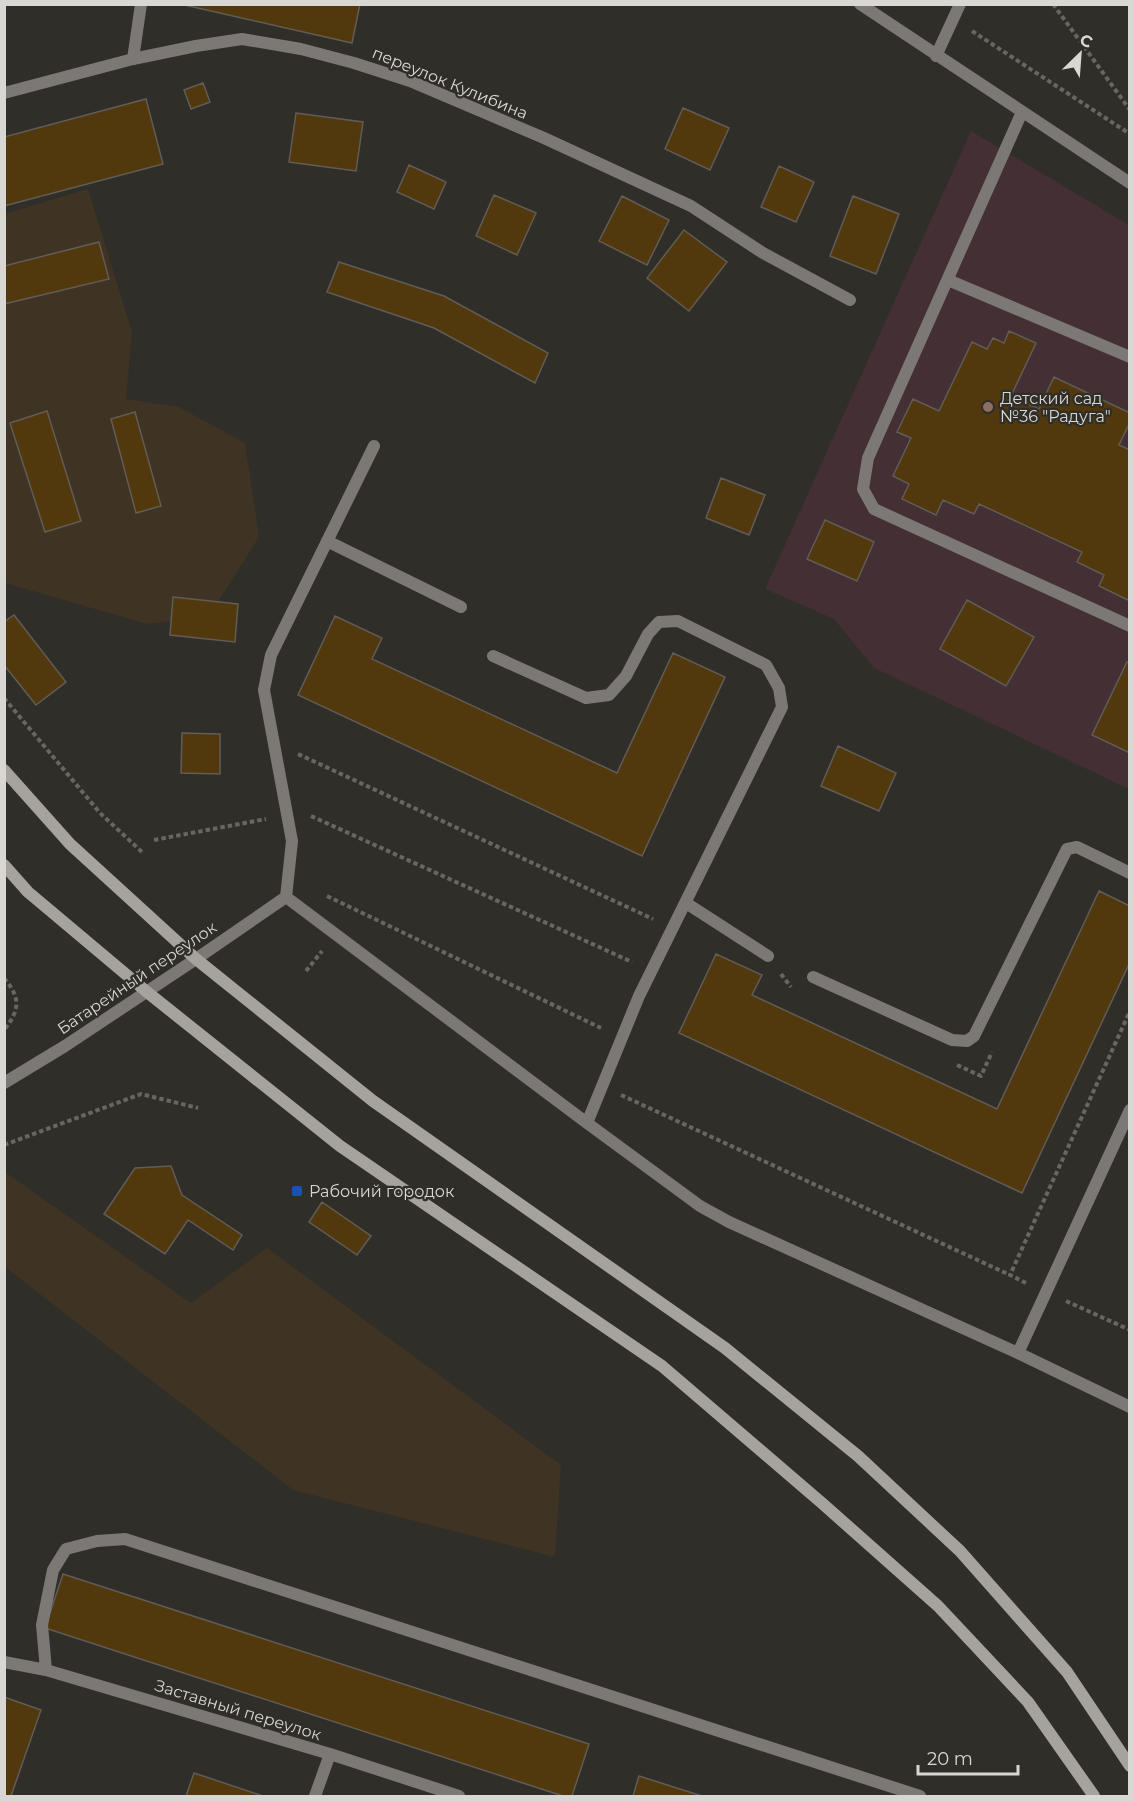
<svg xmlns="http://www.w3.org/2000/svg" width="1134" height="1801" viewBox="0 0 1134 1801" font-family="Montserrat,sans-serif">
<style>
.industrial{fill:#3f3324}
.education{fill:#432f34}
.building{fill:#52380d;stroke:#615c57;stroke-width:1.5}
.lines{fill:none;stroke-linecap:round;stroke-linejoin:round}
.path{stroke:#686661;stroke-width:4;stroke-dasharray:4.5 3;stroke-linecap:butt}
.service{stroke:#7b7876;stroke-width:12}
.minor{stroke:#7b7876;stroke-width:12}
.secondary{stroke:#a6a29e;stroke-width:12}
.education-dot{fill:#8d6e63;stroke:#302e28;stroke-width:2}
.transit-dot{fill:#1a4fb4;stroke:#302e28;stroke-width:2}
.labels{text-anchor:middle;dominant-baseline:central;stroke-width:4.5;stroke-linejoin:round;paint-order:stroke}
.street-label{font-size:16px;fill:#d8d7d3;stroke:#302e28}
.poi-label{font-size:16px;fill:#d8d7d3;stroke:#302e28;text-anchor:start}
</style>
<rect width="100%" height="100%" fill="#302e28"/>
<path class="industrial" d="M88,189l44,143 -6,67 53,8 66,36 14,94 -50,79 -62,8 -142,-41 -1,-369z
M5,1172l186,131 76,-55 294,217 -6,92 -262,-67 -288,-223z"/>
<path class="education" d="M971,131l158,94v564l-255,-121 -40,-49 -69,-30z"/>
<path class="building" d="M180,4h180l-8,39z
M203,83l7,19 -19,7 -7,-19z
M146,99l17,65 -159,42v-69z
M683,108l46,20 -19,42 -45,-21z
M296,113l67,9 -7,49 -67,-9z
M409,165l37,17 -12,27 -37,-17z
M779,166l35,16 -18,40 -35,-15z
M494,195l42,18 -19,42 -41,-19z
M622,196l47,24 -22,45 -48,-24z
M853,196l46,18 -23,60 -46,-18z
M684,230l43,32 -38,49 -42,-33z
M99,242l10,37 -105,25v-38z
M339,262l105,34 104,57 -13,30 -101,-55 -107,-36z
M1009,331l27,12 -25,53 28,13 15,-32 76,36v9l-11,23 11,5v151l-31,-15 5,-11 -27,-13 5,-10 -103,-48 -5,10 -31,-14 -7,15 -34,-16 7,-15 -16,-8 18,-38 -14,-6 16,-33 26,12 33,-69 15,7 6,-11 11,5z
M47,411l34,110 -36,11 -35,-109z
M135,412l26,94 -25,7 -25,-94z
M721,478l44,17 -16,40 -43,-17z
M825,520l49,22 -17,39 -50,-22z
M173,597l65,7 -3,38 -65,-7z
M967,600l67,37 -28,49 -66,-37z
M14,615l52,67 -30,23 -32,-40v-43z
M335,616l47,22 -10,21 245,114 56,-120 52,24 -83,179 -344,-161z
M1127,662l3,1v90l-38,-18z
M182,733l38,1v40l-39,-1z
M838,746l58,27 -17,38 -58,-25z
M1099,891l31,15v56l-108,231 -343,-160 37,-79 46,21 -10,20 245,114z
M171,1166l11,29 60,40 -9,15 -45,-30 -23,34 -61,-40 31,-46z
M322,1202l49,34 -14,19 -48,-33z
M63,1574l526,170 -17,52h-9l-518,-168z
M4,1697l37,13 -30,86h-7z
M194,1773l69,23h-77z
M639,1776l63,20h-69z"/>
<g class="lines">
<path class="path" d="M1053,4l77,106
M972,31l158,103
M4,698l96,115 42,39
M298,754l355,165
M311,816l321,146
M154,840l112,-21
M327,896l274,132
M306,971l16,-20
M781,974l10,13
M4,978c17,20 16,32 0,52
M957,1065l24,11 11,-24
M621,1095l389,180
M4,1145l137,-51 57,14
M1026,1283l-16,-8 120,-264
M1066,1301l64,29"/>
<path class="service" d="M860,4l270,179
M936,56l24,-52
M133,59l8,-55
M1022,112l-154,346 -5,31 11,20 256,117
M948,280l182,77
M327,541l134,66
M493,656l93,42 23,-3 17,-19 22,-42 11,-12 19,-1 88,44 13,23 3,19 -143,289 -52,127
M286,897l301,226 113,83 29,16 289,131 112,54
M286,897l6,-56 -28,-151 7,-35 103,-209
M686,903l82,53
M196,959l90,-62
M813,977l139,63 15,1 7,-5 93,-187 10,-2 53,26
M1018,1353l112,-243
M4,1662l42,8 284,84 129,42
M46,1670l-4,-45 11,-55 13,-21 31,-8 28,-2 795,257
M315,1796l15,-42"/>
<path class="minor" d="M4,93l129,-34 63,-13 46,-7 59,10 53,14 56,18 134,57 147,68 72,47 87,47
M4,1083l61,-37 131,-87"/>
<path class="secondary" d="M4,770l66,74 126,115 177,142 352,247 133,108 102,95 107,121 63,94
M4,865l24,27 119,100 193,154 322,220 161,138 115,102 90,96 66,94"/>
</g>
<circle class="education-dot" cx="988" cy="407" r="6"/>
<rect class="transit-dot" x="291" y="1185" width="12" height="12" rx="3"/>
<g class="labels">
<g class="street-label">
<text transform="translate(450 83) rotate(22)">переулок Кулибина</text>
<text transform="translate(137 978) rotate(-34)">Батарейный переулок</text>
<text transform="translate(238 1710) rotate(17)">Заставный переулок</text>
</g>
<g class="poi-label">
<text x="1000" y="398">Детский сад<tspan x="1000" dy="18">№36 "Радуга"</tspan></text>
<text x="309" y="1191">Рабочий городок</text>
</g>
</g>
<rect width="1134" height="1801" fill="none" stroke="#d8d7d3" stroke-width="12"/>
<g transform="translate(1080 54) rotate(25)" stroke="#302e28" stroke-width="4.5" paint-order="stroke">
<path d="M0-4.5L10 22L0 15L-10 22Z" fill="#d8d7d3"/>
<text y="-9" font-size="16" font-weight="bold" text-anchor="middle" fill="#d8d7d3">С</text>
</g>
<path d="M918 1765v9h100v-9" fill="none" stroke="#d8d7d3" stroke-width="3"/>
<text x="927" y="1765" font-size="18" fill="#d8d7d3" stroke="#302e28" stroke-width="4.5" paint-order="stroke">20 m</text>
</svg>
